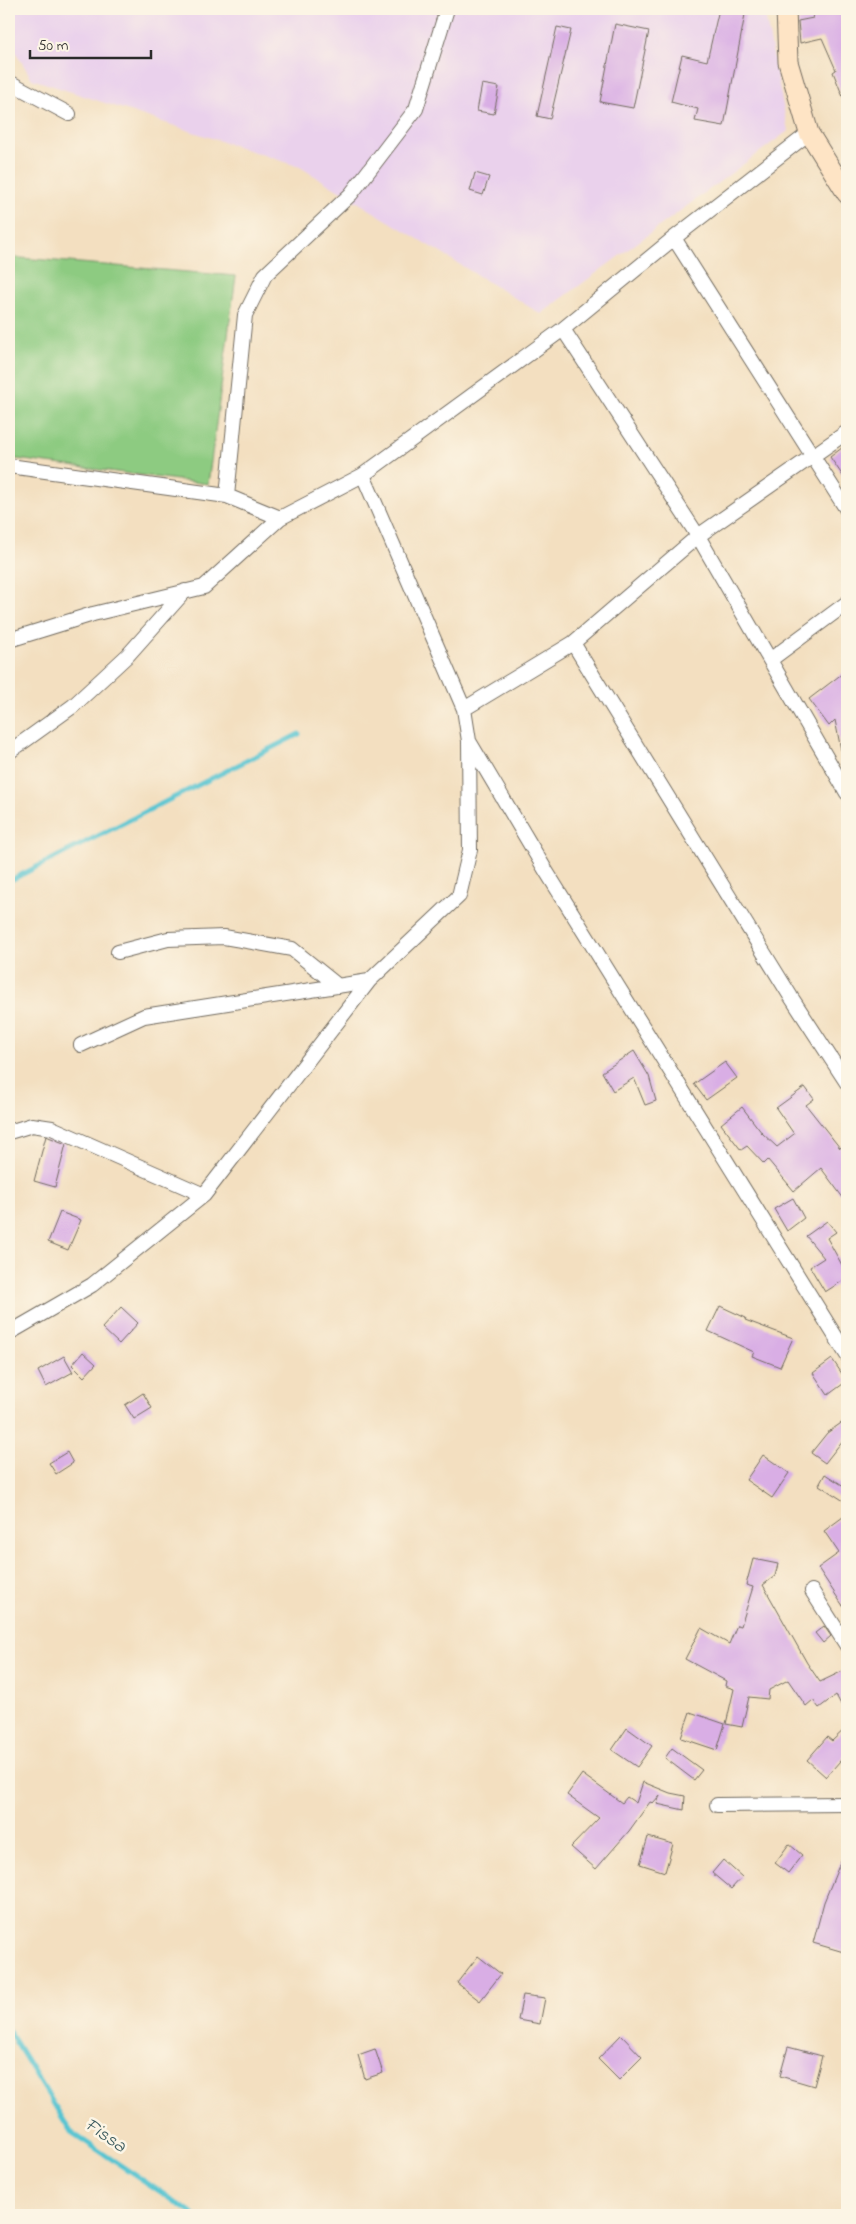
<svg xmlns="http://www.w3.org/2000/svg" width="856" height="2224" viewBox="0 0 856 2224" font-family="'Indie Flower',sans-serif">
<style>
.built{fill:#ead1ec}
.green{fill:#8dcb81;stroke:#5c7b56}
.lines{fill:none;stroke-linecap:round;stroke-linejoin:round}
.stream{stroke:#59c5d1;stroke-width:5}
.building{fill:#d9aee5}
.street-casing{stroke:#716a5f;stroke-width:16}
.secondary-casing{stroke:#716a5f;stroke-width:21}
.street{stroke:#fff;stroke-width:14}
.secondary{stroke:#fee4c5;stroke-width:19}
.labels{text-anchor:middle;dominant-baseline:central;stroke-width:5;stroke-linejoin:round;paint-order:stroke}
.water-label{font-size:19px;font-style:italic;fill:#39595d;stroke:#fcf5e5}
</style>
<rect width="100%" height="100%" fill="#fcf5e5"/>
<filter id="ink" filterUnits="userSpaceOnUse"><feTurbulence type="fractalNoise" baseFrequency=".02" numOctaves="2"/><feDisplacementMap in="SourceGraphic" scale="10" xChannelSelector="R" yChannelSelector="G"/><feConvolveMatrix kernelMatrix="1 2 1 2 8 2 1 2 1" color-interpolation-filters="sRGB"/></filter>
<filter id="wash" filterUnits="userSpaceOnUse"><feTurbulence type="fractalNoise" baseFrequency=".0096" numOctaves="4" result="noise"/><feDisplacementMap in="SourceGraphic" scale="20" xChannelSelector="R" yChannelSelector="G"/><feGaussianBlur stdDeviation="1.12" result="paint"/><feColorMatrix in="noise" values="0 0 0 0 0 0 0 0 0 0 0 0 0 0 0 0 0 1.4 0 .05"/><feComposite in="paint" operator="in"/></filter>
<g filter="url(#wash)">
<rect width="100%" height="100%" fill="#f3dfc0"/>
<path class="built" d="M9,9h755l24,122 -247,183 -241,-147 -268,-88 -23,-38z"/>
<path class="green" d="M9,257l227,19 -28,208 -199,-26z"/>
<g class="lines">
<path class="stream" d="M9,881l290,-147
M9,2031l62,101 124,83"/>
</g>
<g id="blocks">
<path class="building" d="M719,9h27l-22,117 -29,-5 3,-12 -27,-7 11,-47 25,6z
M811,9h36v98l-14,-35 3,-2 -14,-32 -22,5 -2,-22 15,-3z
M615,24l34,7 -16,77 -33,-6z
M557,27l14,3 -21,89 -13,-3z
M482,84l17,3 -5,27 -17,-3z
M475,173l14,4 -6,18 -13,-4z
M847,444v38l-17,-25z
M847,670v79l-6,1 -6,-30 -6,6 -20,-27z
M634,1051l15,25 7,25 -11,4 -11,-27 -21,13 -11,-19z
M725,1062l12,16 -31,22 -12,-16z
M805,1087l9,12 -8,6 34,43 7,-4v59l-26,-35 -27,23 -26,-31 -4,4 -17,-18 -6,4 -20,-26 21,-17 20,26 15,14 17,-13 -18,-26z
M46,1136l20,8 -11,43 -21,-6z
M793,1198l11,20 -17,13 -13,-22z
M60,1212l21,8 -13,30 -20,-8z
M827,1221l9,11 -9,6 20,36v4l-22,14 -15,-25 14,-9 -18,-22z
M720,1306l26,12 -1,2 48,18 -13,29 -28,-11 2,-4 -46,-21z
M121,1307l17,16 -19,21 -17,-16z
M83,1352l13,12 -12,13 -12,-12z
M64,1356l9,16 -27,15 -8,-16z
M832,1359l15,22 -19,14 -15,-22z
M143,1393l9,15 -18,11 -9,-14z
M847,1419v16l-22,28 -14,-10 16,-20z
M67,1452l6,11 -17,11 -7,-11z
M763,1455l26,18 -17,25 -26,-18z
M825,1474l22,14v15l-28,-18z
M847,1514v98l-29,-44 21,-15 -15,-22z
M753,1559l25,5 -3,12 -12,9 44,78 13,19 27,-13v47l-11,-21 -17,13 -6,-8 -7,6 -18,-26 -19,10 -1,9 -19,-2 -7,30 -16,-3 8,-35 -9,-3 1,-5 -41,-22 16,-31 28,16 8,-19 4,1 12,-39 -7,-2z
M824,1626l7,10 -8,7 -8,-10z
M690,1712l35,12 -8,26 -36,-12z
M847,1727v26l-21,24 -19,-17 20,-23 5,4z
M627,1728l25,18 -15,21 -25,-17z
M672,1748l30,22 -8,10 -29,-22z
M582,1774l40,29 5,-6 9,6 7,-21 27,11 15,3 -1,14 -27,-6 3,-9 -7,8 -3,-1 -21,29 -33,38 -25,-22 28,-29 -32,-23z
M648,1837l25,7 -8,28 -25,-8z
M789,1844l13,11 -14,18 -13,-10z
M847,1846v107l-34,-10 11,-41z
M723,1860l19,17 -11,12 -19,-16z
M478,1956l23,18 -21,27 -23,-18z
M523,1995l22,3 -5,26 -22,-4z
M621,2035l21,22 -23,23 -21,-21z
M788,2047l34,9 -8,30 -34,-10z
M375,2049l8,24 -18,6 -7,-24z"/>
</g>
</g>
<g filter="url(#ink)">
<use href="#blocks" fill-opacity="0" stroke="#716a5f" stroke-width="1"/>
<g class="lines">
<g class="street-casing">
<path id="street" d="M9,82l60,32
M674,238l173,272
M563,329l135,207 149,257
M9,466l218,30 53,22
M363,475l101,234 5,32 77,130 301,484
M227,496l18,-181 20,-40 86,-81 65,-85 31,-100
M9,640l84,-26 111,-27 76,-69 83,-43 200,-146 111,-91 135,-105
M573,643l218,354 56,86
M770,660l77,-57
M464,709l109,-66 125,-107 149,-104
M9,752l64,-46 55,-51 57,-64
M118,952l50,-13 56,-2 68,12 46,37
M81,1045l63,-29 225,-35
M9,1132l23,-7 20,3 152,67
M9,1333l83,-48 112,-90 165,-214 90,-85 11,-46 -1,-108
M812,1591l35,55
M717,1805l130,-1"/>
</g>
<g class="secondary-casing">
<path id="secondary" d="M786,9l2,53 21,71 38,61"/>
</g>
<use href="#street" class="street"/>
<use href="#secondary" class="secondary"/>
</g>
</g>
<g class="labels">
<g class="water-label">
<text transform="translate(105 2136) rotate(35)">Fissa</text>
</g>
</g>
<rect width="856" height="2224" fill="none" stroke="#fcf5e5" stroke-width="30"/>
<path d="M30 50v8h121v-8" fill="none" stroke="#2b2b2b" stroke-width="2.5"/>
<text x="38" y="50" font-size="15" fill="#2b2b2b" stroke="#fcf5e5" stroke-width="4" paint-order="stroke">50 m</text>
</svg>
